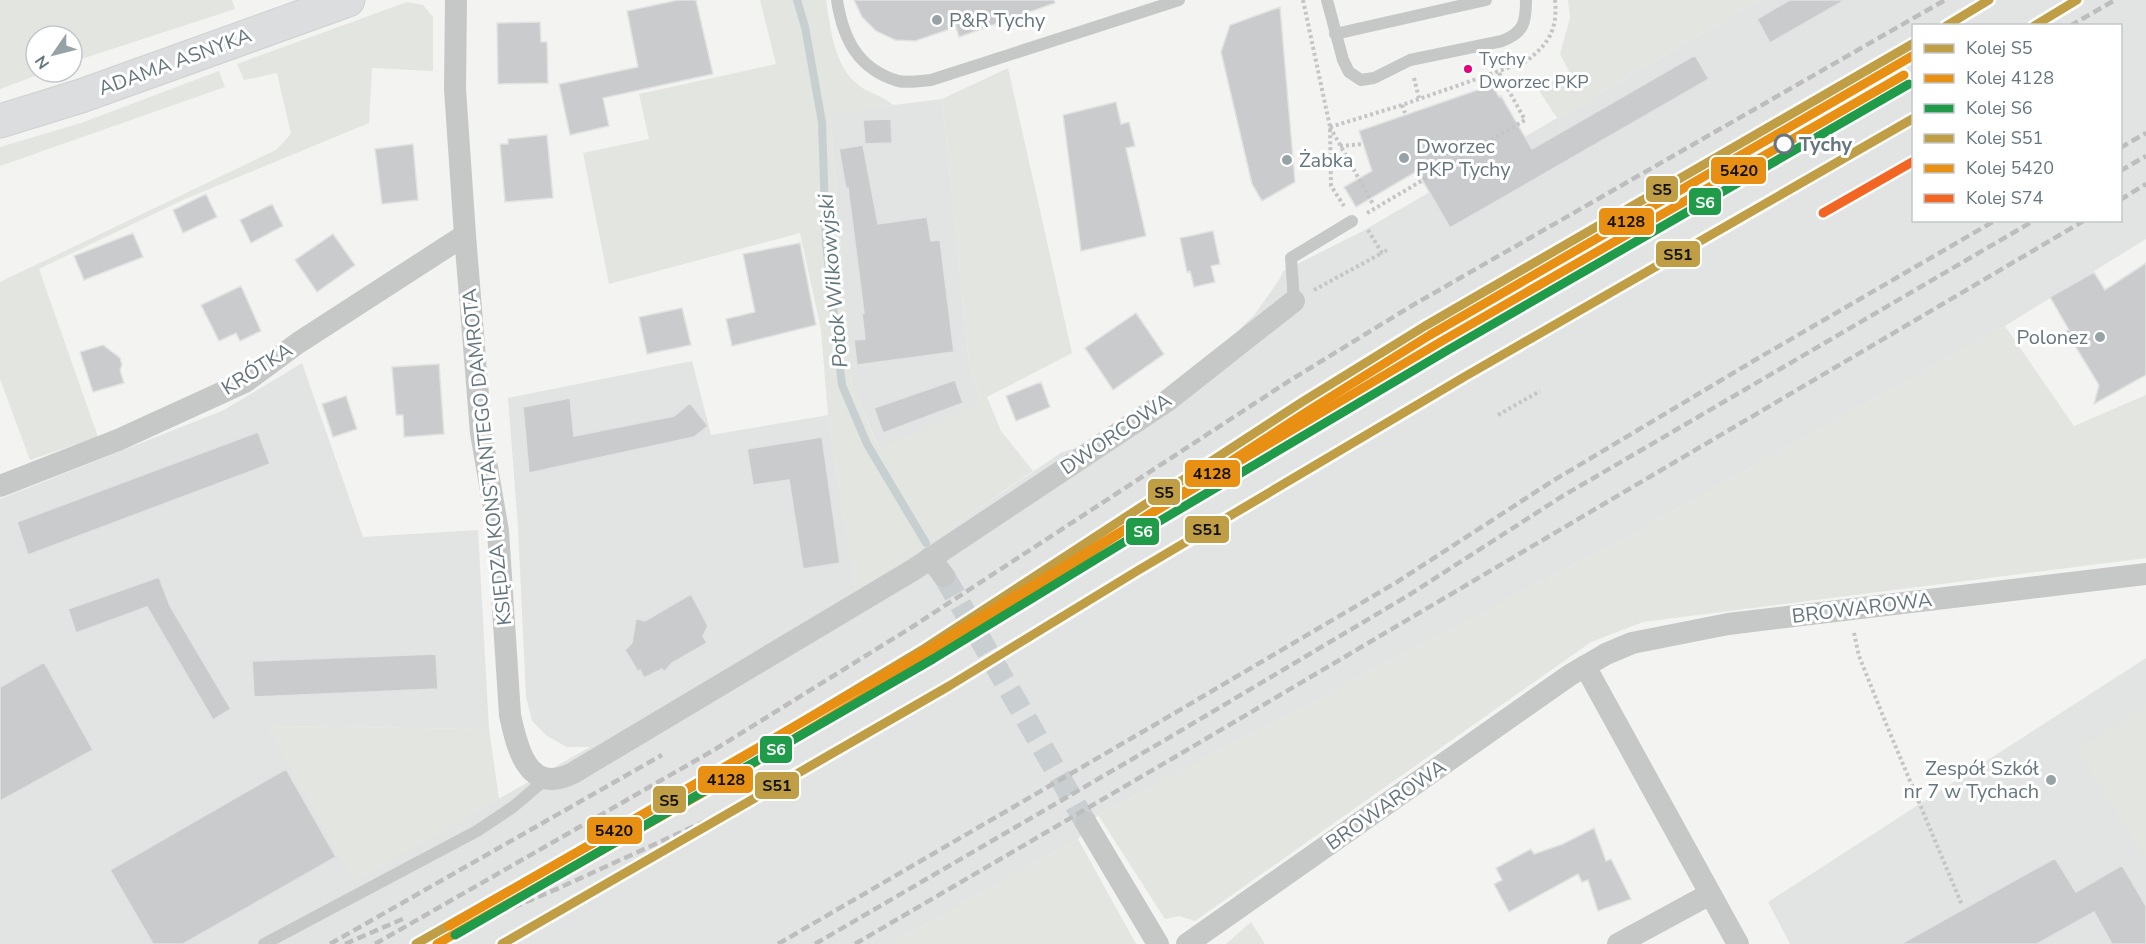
<svg xmlns="http://www.w3.org/2000/svg" width="2146" height="944" viewBox="0 0 2146 944" font-family="'Nunito Sans',sans-serif">
<style>
.built{fill:#e2e3e3;fill-rule:evenodd}
.green{fill:#e2e5e0}
.lines{fill:none;stroke-linecap:round;stroke-linejoin:round}
.stream{stroke:#c7cfd1;stroke-width:8}
.building{fill:#cacbcc;stroke:#e2e2e2;stroke-width:1.5}
.street-tunnel{stroke:#c9ced0;stroke-width:22;stroke-dasharray:22 11;stroke-linecap:butt}
.secondary-casing{stroke:#cfd0d0;stroke-width:35}
.path{stroke:#c4c5c6;stroke-width:4;stroke-dasharray:3 3;stroke-linecap:butt}
.lane{stroke:#c6c8c8;stroke-width:12}
.street{stroke:#c6c8c8;stroke-width:22}
.secondary{stroke:#dcddde;stroke-width:33}
.rail{stroke:#bdbdbe;stroke-width:4.5;stroke-dasharray:9 4.5;stroke-linecap:butt}
.rail-1-casing{stroke:#fff;stroke-width:14}
.rail-2-casing{stroke:#fff;stroke-width:14}
.rail-3-casing{stroke:#fff;stroke-width:14}
.rail-4-casing{stroke:#fff;stroke-width:14}
.rail-5-casing{stroke:#fff;stroke-width:14}
.rail-6-casing{stroke:#fff;stroke-width:14}
.rail-1{stroke:#bf9e45;stroke-width:9}
.rail-2{stroke:#e89013;stroke-width:9}
.rail-3{stroke:#1f9b4a;stroke-width:9}
.rail-4{stroke:#bf9e45;stroke-width:9}
.rail-5{stroke:#e89013;stroke-width:9}
.rail-6{stroke:#f26522;stroke-width:9}
.poi-dot{fill:#97a2a7;stroke:#fff;stroke-width:2}
.bus-dot{fill:#e5007d;stroke:#fff;stroke-width:2}
.stop-dot{fill:#fff;stroke:#66767f;stroke-width:3}
.labels{text-anchor:middle;dominant-baseline:central;stroke-width:6;stroke-linejoin:round;paint-order:stroke}
.bus-label{font-size:18px;fill:#66767f;stroke:#fff;text-anchor:start}
.poi-label{font-size:20px;fill:#66767f;stroke:#fff;text-anchor:start}
.street-label{font-size:20px;fill:#66767f;stroke:#fff}
.stop-label{font-size:20px;font-weight:bold;fill:#66767f;stroke:#fff;text-anchor:start}
.water-label{font-size:21px;font-style:italic;fill:#62777c;stroke:#fff}
.line-badge{stroke:#fff;stroke-width:2}
.badge-label{font-size:16px;text-anchor:middle;font-weight:bold;fill:#fff}
.pale-badge-label{font-size:16px;text-anchor:middle;font-weight:bold;fill:#111}
</style>
<rect width="100%" height="100%" fill="#f3f3f2"/>
<path class="built" d="M1760,0h386v239l-141,87 -373,208 -534,281 -20,24 -187,105h-891v-445l224,-89 78,-47 61,174 115,-7 11,199 -221,-3 87,154 235,-133h-23l-20,-11 -15,-15 -6,-24 -8,-170 -10,-129 184,-37 19,74 117,-20 28,177 206,-140 25,-7 85,-57 60,-51 23,-23 24,-34 4,-9 78,-39zM1914,26h206v194h-206z
M942,99l27,263 12,41 -101,47 -28,-65 -22,-272z
M2146,658v286h-356l-22,-42z"/>
<path class="green" d="M0,0h232l3,9 -163,53v-26h-36v36h10l-46,17z
M760,0h66c5,31 8,71 38,89 12,7 18,6 29,16l-63,9 22,271 27,64 102,-46 -12,-41 -27,-263 66,-31 64,285 -85,44 14,34 32,40 -177,122 -28,-178 -7,-85 -21,-97 -191,51 -26,-131 66,-14 -10,-45 137,-30z
M1568,0h192l-203,118 -19,-29 31,-18 -9,-17 10,-36z
M407,2l16,3 10,12v54l-61,-3 -3,55 -184,76 -146,70 59,168 -68,23 -30,-81v-97l276,-132 15,-16 -14,-61 -33,7 -7,-16z
M219,71l6,16 -225,79v-19l81,-24z
M2005,326l69,100 72,-31v163l-503,64 -52,20 -396,279 -16,-5 -14,3 -67,-104 534,-281z
M2146,705v153l-69,-108z
M268,726l221,3 10,70 -144,81z
M1078,839l58,105h-245z
M1251,922l14,22h-39z"/>
<g class="lines">
<path class="stream" d="M797,0l8,27 17,95 4,121 16,142 25,59 59,99"/>
</g>
<path class="building" d="M678,0h18l17,74 -110,24 6,28 -39,9 -11,-51 79,-17 -11,-56z
M854,0h200l1,3 -96,34 -3,-10 -41,14 -20,-1 -19,-9 -14,-14z
M1790,0h55l-75,43 -13,-24z
M1280,7l15,175 -33,19 -10,-17 -31,-132 9,-27z
M540,22l1,20h6l1,41 -50,1 -1,-61z
M1695,55l14,24 -259,149 -33,-57 -61,36 -12,-20 28,-16 -13,-40 133,-46 7,12 2,-1 31,53z
M1116,102l5,22 8,-2 6,24 -9,2 20,88 -65,15 -18,-136z
M891,119l1,24 -27,1 -2,-24z
M547,135l6,63 -48,4 -5,-58h8v-5z
M413,144l5,56 -36,4 -7,-55z
M863,145l15,79 49,-7 4,24 9,-1 14,112 -97,13 -3,-25 11,-1 -3,-25 2,-1 -16,-125 -2,1 -7,-40z
M1696,179l13,23 -211,122 -3,-5 -2,1 -9,-20z
M206,194l11,23 -34,16 -10,-23z
M272,204l11,22 -32,17 -11,-23z
M1213,231l7,33 -9,2 4,16 -21,5 -4,-16 -3,1 -7,-34z
M133,233l10,24 -59,23 -10,-24z
M333,234l22,31 -38,27 -22,-32z
M800,243l16,82 -84,21 -6,-27 29,-7 -12,-58z
M2146,263v112l-52,29 5,-19 -33,-54 3,-1 -19,-33 44,-25 11,18z
M241,286l20,45 -21,10 -4,-8 -17,8 -18,-36z
M682,308l9,37 -44,9 -8,-37z
M1136,313l28,41 -51,36 -28,-42z
M103,345l17,13 2,7 -2,5 4,13 -31,9 -13,-40z
M439,364l5,70 -40,3 -1,-22h-7l-4,-48z
M955,380l8,23 -80,30 -9,-25z
M1041,382l9,25 -34,14 -10,-25z
M346,396l11,33 -24,8 -11,-33z
M570,398l4,38 100,-20 16,-13 18,23 -14,11 -165,36 -6,-66z
M258,432l12,32 -242,91 -11,-33z
M822,437l18,126 -37,6 -14,-89 -36,5 -6,-36z
M159,577l11,29 61,103 -18,11 -66,-113 -71,26 -8,-24z
M691,594l17,32 -5,10 4,7 -35,20 -8,9 -2,-3 -18,9 -4,-8 -2,2 -13,-22 7,-7 4,-25 9,3z
M436,654l2,35 -184,8 -2,-36z
M44,662l49,88 -93,51v-114z
M286,769l50,88 -153,87h-30l-43,-74z
M1594,828l12,33 5,-2 20,40 -33,12 -10,-31 -6,2 -4,-8 -69,38 -15,-28 8,-4 -6,-12 35,-19 3,5 29,-10z
M2055,858l21,34 46,-27 24,41v38h-34l-18,-32 -57,32h-136z"/>
<g class="lines">
<path class="street-tunnel" d="M944,576l142,247"/>
<g class="secondary-casing">
<path id="secondary" d="M0,121l81,-25 267,-96"/>
</g>
<path class="path" d="M1303,0l27,127 1,59 13,20
M1414,78l5,20
M1402,105l3,8
M1330,127l72,-22 123,-43c23,-17 33,-32 30,-62
M1330,127l43,77
M1340,146l23,-2
M1367,213l158,-93 -27,-49
M1368,230l14,23 5,-3
M1314,290l68,-37
M1450,333l40,-23
M1498,415l42,-24
M1854,633l5,23 28,70 75,179"/>
<path class="lane" d="M837,0c6,39 21,69 61,81 10,2 23,0 33,-1l248,-80
M1327,0l16,60 6,12 12,8 13,-2 36,-18 92,-19c22,-9 24,-18 24,-41
M1335,34l151,-34
M1294,301l-3,-43 61,-37
M264,944l213,-113 36,-24 34,-29"/>
<path class="street" d="M456,0l-1,89 10,146 16,198 17,98 12,184c7,33 18,81 63,58l340,-203 254,-169 127,-100
M0,486l118,-46 127,-58 53,-39 167,-108
M930,558l14,18
M1585,666l153,278
M1086,823l72,121
M1187,944l383,-269 36,-21 26,-11 96,-19 418,-50
M1618,944l92,-50"/>
<use href="#secondary" class="secondary"/>
<path class="rail" d="M2070,26l45,-26
M2120,148l26,-15
M2120,171l26,-15
M2120,200l26,-16
M330,944l332,-189
M345,944l60,-26
M375,944l339,-194 198,-123 377,-246 124,-76 532,-305
M426,944l133,-56 175,-80 356,-203 366,-228 458,-262
M778,944l378,-220 241,-142 154,-100 204,-122 241,-140
M815,944l350,-204 244,-145 152,-98 474,-277
M855,944l320,-187 910,-537"/>
<g class="rail-1-casing">
<path id="rail-1" d="M1946,26l43,-26
M2034,26l43,-26
M416,944l311,-177 198,-119 377,-246 123,-76 489,-283"/>
</g>
<g class="rail-2-casing">
<path id="rail-2" d="M437,944l295,-168 198,-119 378,-246 122,-76 484,-280"/>
</g>
<g class="rail-3-casing">
<path id="rail-3" d="M455,935l478,-276 188,-115 327,-194 461,-266"/>
</g>
<g class="rail-4-casing">
<path id="rail-4" d="M502,944l447,-258 188,-115 327,-194 450,-259"/>
</g>
<g class="rail-5-casing">
<path id="rail-5" d="M449,926l478,-276 188,-115 327,-194 462,-266"/>
</g>
<g class="rail-6-casing">
<path id="rail-6" d="M1823,213l91,-52"/>
</g>
<use href="#rail-1" class="rail-1"/>
<use href="#rail-2" class="rail-2"/>
<use href="#rail-3" class="rail-3"/>
<use href="#rail-4" class="rail-4"/>
<use href="#rail-5" class="rail-5"/>
<use href="#rail-6" class="rail-6"/>
</g>
<g class="poi-dot">
<circle cx="937" cy="20" r="6"/>
<circle cx="1404" cy="158" r="6"/>
<circle cx="1287" cy="160" r="6"/>
<circle cx="2100" cy="337" r="6"/>
<circle cx="2051" cy="780" r="6"/>
</g>
<circle class="bus-dot" cx="1468" cy="69" r="5"/>
<circle class="stop-dot" cx="1784" cy="144" r="9"/>
<g class="labels">
<g class="bus-label">
<text x="1479" y="59">Tychy<tspan x="1479" dy="23">Dworzec PKP</tspan></text>
</g>
<g class="poi-label">
<text x="949" y="20">P&amp;R Tychy</text>
<text x="1416" y="146">Dworzec<tspan x="1416" dy="23">PKP Tychy</tspan></text>
<text x="1299" y="160">Żabka</text>
<text x="2088" y="337" text-anchor="end">Polonez</text>
<text x="2039" y="768" text-anchor="end">Zespół Szkół<tspan x="2039" dy="23">nr 7 w Tychach</tspan></text>
</g>
<g class="street-label">
<text transform="translate(175 62) rotate(-20)">ADAMA ASNYKA</text>
<text transform="translate(257 369) rotate(-32)">KRÓTKA</text>
<text transform="translate(1116 434) rotate(-34)">DWORCOWA</text>
<text transform="translate(487 457) rotate(-96)">KSIĘDZA KONSTANTEGO DAMROTA</text>
<text transform="translate(1862 608) rotate(-7)">BROWAROWA</text>
<text transform="translate(1386 805) rotate(-35)">BROWAROWA</text>
</g>
<g class="stop-label">
<text x="1799" y="144">Tychy</text>
</g>
<g class="water-label">
<text transform="translate(833 281) rotate(-95)">Potok Wilkowyjski</text>
</g>
</g>
<g class="line-badge">
<rect x="1710" y="156" width="57" height="29" rx="6" fill="#e89013"/>
<rect x="1645" y="175" width="34" height="28" rx="6" fill="#bf9e45"/>
<rect x="1688" y="187" width="34" height="29" rx="6" fill="#1f9b4a"/>
<rect x="1598" y="207" width="57" height="29" rx="6" fill="#e89013"/>
<rect x="1655" y="240" width="46" height="28" rx="6" fill="#bf9e45"/>
<rect x="1184" y="459" width="57" height="29" rx="6" fill="#e89013"/>
<rect x="1147" y="478" width="34" height="28" rx="6" fill="#bf9e45"/>
<rect x="1184" y="515" width="46" height="29" rx="6" fill="#bf9e45"/>
<rect x="1125" y="517" width="35" height="29" rx="6" fill="#1f9b4a"/>
<rect x="759" y="735" width="34" height="29" rx="6" fill="#1f9b4a"/>
<rect x="697" y="765" width="57" height="29" rx="6" fill="#e89013"/>
<rect x="754" y="771" width="46" height="29" rx="6" fill="#bf9e45"/>
<rect x="652" y="785" width="35" height="29" rx="6" fill="#bf9e45"/>
<rect x="586" y="816" width="57" height="29" rx="6" fill="#e89013"/>
</g>
<g class="badge-label">
<text x="1705" y="208">S6</text>
<text x="1143" y="537">S6</text>
<text x="776" y="755">S6</text>
</g>
<g class="pale-badge-label">
<text x="1739" y="176">5420</text>
<text x="1662" y="195">S5</text>
<text x="1626" y="227">4128</text>
<text x="1678" y="260">S51</text>
<text x="1212" y="479">4128</text>
<text x="1164" y="498">S5</text>
<text x="1207" y="535">S51</text>
<text x="726" y="785">4128</text>
<text x="777" y="791">S51</text>
<text x="669" y="806">S5</text>
<text x="614" y="836">5420</text>
</g>
<rect x="1912" y="24" width="210" height="198" fill="#ffffff" stroke="#c2c8cc" stroke-width="1.5"/>
<rect x="1924" y="44" width="30" height="9" fill="#bf9e45" stroke="#c2c8cc" stroke-width="1.5"/>
<text x="1966" y="54" font-size="18" fill="#66767f">Kolej S5</text>
<rect x="1924" y="74" width="30" height="9" fill="#e89013" stroke="#c2c8cc" stroke-width="1.5"/>
<text x="1966" y="84" font-size="18" fill="#66767f">Kolej 4128</text>
<rect x="1924" y="104" width="30" height="9" fill="#1f9b4a" stroke="#c2c8cc" stroke-width="1.5"/>
<text x="1966" y="114" font-size="18" fill="#66767f">Kolej S6</text>
<rect x="1924" y="134" width="30" height="9" fill="#bf9e45" stroke="#c2c8cc" stroke-width="1.5"/>
<text x="1966" y="144" font-size="18" fill="#66767f">Kolej S51</text>
<rect x="1924" y="164" width="30" height="9" fill="#e89013" stroke="#c2c8cc" stroke-width="1.5"/>
<text x="1966" y="174" font-size="18" fill="#66767f">Kolej 5420</text>
<rect x="1924" y="194" width="30" height="9" fill="#f26522" stroke="#c2c8cc" stroke-width="1.5"/>
<text x="1966" y="204" font-size="18" fill="#66767f">Kolej S74</text>
<g transform="translate(54 54) rotate(235)"><circle r="28" fill="#ffffff" stroke="#c2c8cc" stroke-width="1.5"/>
<path d="M0-4.5L10 22L0 15L-10 22Z" fill="#97a2a7"/>
<text y="-9" font-size="16" font-weight="bold" text-anchor="middle" fill="#66767f">N</text>
</g>
</svg>
